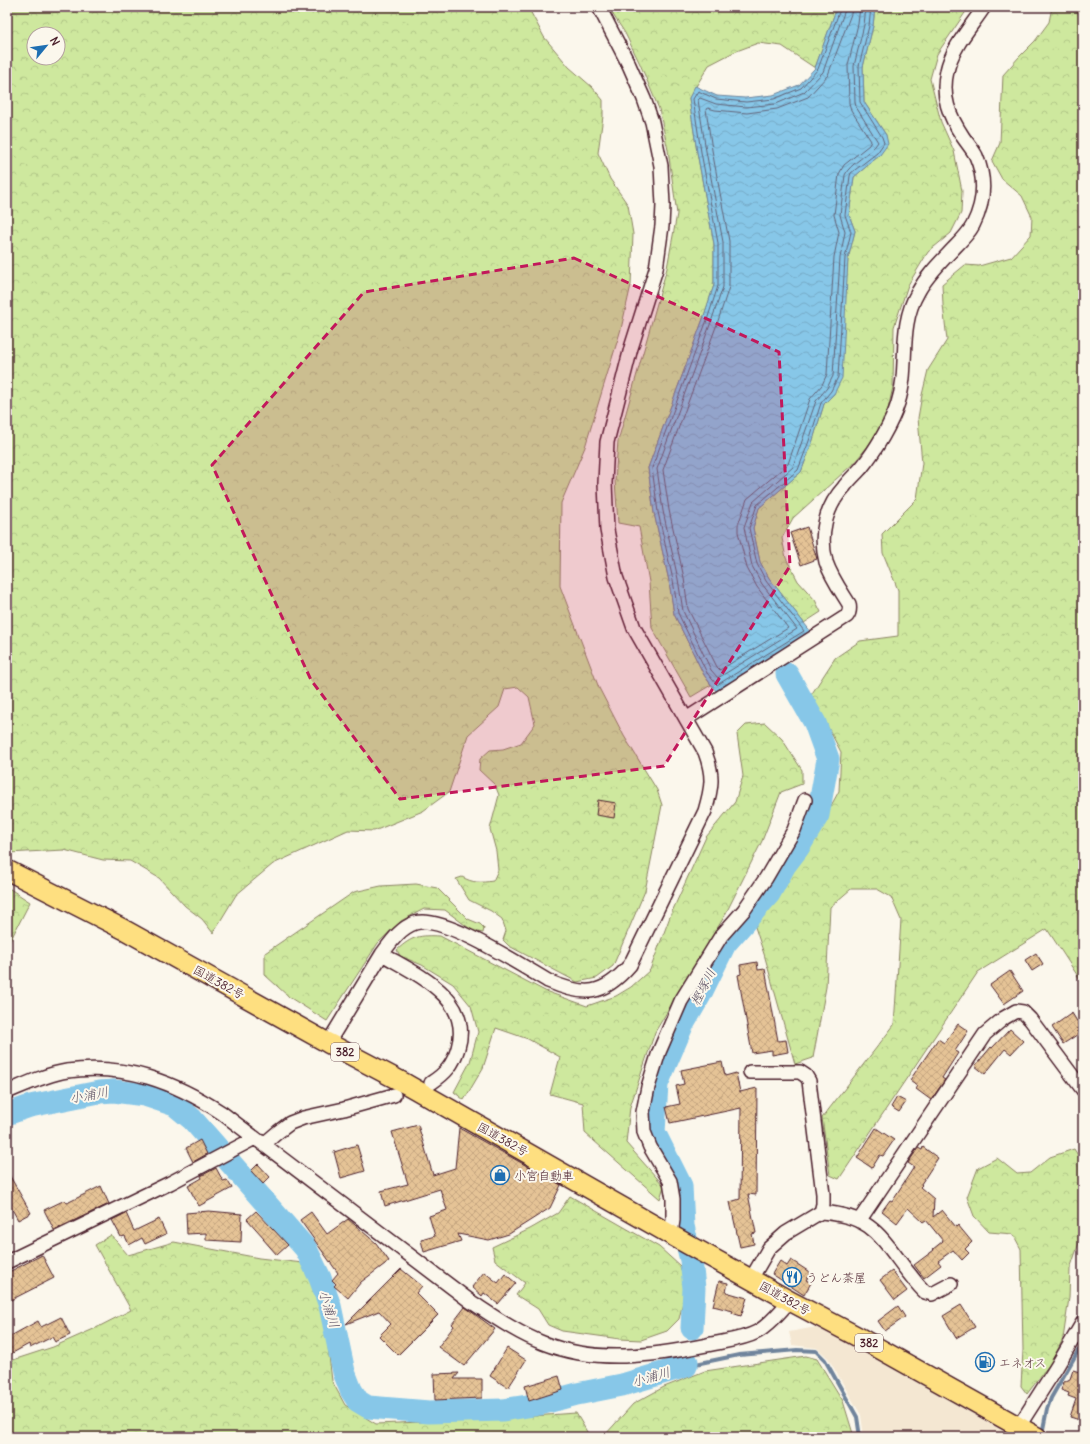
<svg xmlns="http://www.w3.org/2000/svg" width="1090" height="1444" viewBox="0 0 1090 1444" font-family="Delius,'Klee One',sans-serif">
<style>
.built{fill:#f4e7d2}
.forest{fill:url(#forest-crowns);stroke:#8c8464;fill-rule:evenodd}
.water{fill:url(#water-waves);stroke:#6f849c}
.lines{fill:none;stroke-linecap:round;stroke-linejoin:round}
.shore{stroke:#626277;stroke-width:1}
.stream{stroke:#6f849c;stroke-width:4}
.river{stroke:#87c7e8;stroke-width:23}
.building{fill:url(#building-cross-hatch);stroke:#4a1f2b}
.minor-casing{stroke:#4a1f2b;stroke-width:16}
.highway-casing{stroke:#4a1f2b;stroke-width:22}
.minor{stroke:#fbf7ec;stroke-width:13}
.highway{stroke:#fedf80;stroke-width:19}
.marked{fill:#c2185b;fill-opacity:0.2;stroke:#c2185b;stroke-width:3;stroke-dasharray:8 5;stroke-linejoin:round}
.labels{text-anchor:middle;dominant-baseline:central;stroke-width:4;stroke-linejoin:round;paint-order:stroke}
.shield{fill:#fbf7ec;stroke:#7f6065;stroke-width:1}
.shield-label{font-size:11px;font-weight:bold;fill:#4a1f2b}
.street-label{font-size:12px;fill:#4a1f2b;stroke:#fbf7ec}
.poi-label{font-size:12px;fill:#4a1f2b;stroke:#fbf7ec;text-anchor:start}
.water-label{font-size:13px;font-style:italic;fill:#5c5164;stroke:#fbf7ec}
</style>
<defs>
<pattern id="forest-crowns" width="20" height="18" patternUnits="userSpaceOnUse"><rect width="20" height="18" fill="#cee89e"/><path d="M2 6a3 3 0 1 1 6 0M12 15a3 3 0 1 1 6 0" fill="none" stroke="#b2c788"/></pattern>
<pattern id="water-waves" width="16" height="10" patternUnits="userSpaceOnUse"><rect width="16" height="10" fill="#87c7e8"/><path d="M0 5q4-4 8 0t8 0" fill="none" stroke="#76aac7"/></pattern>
<pattern id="building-cross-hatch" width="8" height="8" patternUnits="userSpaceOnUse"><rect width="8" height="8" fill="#e5c396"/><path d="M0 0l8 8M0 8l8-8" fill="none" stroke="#c6a781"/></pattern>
</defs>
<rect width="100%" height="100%" fill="#fbf7ec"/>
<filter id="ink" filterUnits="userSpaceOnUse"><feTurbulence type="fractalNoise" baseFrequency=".025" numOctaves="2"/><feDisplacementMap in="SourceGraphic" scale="8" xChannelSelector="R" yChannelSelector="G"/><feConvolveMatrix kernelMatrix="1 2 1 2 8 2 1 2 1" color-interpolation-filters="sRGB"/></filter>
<g filter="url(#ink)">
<path class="built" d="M827,1325l198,112h-161l-3,-22 -33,-57 -11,-10 -25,-3 -3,-13z"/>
<path class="forest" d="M7,7h521l16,30 25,30 23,20 11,13v16l-5,37 12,26 18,26 5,29 -2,51 -10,44 -36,118 -24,56 -1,83 39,102 25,48 33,54 5,15 -17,86 -32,75 -16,12 -20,4 -68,-36 -6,-6 3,-9 -4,-12 -11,-8 -22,-11 -13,-21 6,-2c11,6 18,6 31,4l5,-11 -2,-19 -6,-22 9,-34 -4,-10 -16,-15 1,-11 10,-9 13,-1 18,-6 14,-19 -6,-27 -11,-10 -13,2 -6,18 -31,28 -19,57 -26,19 -49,20 -26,-1 -75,34 -37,31 -23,38 -11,-14 -17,-13 -26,-28 -29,-17 -27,-1 -39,-10 -56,3 -1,3zM34,34h24v24h-24z
M608,7h229l-22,61 -33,-22 -24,-3 -24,9 -25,13 -20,33 8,54 17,92v41l-11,34 -55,149 6,45 15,68 5,33 30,61 7,10 -20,12 -39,-69 -3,-46 -10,-55 -21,-4 -3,-42 3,-40 49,-173 10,-54 -9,-64 -9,-41 -19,-45 -15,-31z
M875,7h94l-32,47 -7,25 11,43 13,29 8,40 -1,22 -10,20 -23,19 -20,33 -14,42 -1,60 -7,31 -18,28 -14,17 -61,55 -11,20 4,20 12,23 17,19 6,12 -17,11 -35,-45 -9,-16 -7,-34 6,-20 42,-36 11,-29 12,-39 10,-10 14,-135 7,-28 -6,-16 5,-38 26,-22 6,-20 -22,-33 -1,-35 10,-41z
M1052,7h31v977l-36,-55 -69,43 -139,207 -9,-4 -8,-57 72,-93 7,-105 -10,-23 -14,-8h-26l-21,18 -4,80 -13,71 -18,6 -31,-110 -9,-27 47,-68 37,-68 2,-39 -30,-57 24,-37 25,-17 38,-5v-46l-15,-37 -1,-19 35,-35 5,-36 -4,-45 4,-23 6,-25 19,-30 -4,-35 -1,-21 23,-19 14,1 32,-9 20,-22 1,-18 -10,-21 -20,-17 -10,-18 8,-18 3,-68 16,-18 16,-16 14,-19z
M765,723l17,16 20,31v14l-21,8 -19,49 -38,76 -69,115 -25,75 -4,36 38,43 -4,13 -75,-66 -2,-30 -33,-9 10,-37 -32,-18 -32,-11 -13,40 -19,32 -10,-8 16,-30 8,-30 -7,-26 -18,-22 -31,-19 -22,-9 -3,-6c15,-14 23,-15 43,-14l105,55 42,15 29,-10 15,-9 19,-17 21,-56 35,-77 29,-35 8,-26 -6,-42 9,-9z
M416,884l21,4 31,31 12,5 4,4 -1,5 -10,-2 -28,-21 -21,-1 -23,12 -23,22 -51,78 -38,-24 -24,-22v-22l89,-61 27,-6z
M7,887l23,15 -23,45z
M1074,1149l9,14v45l-2,29 -11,32 -1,29 -6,41 -11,22 -25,33 -6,-8 2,-36 -2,-101 -8,-15 -24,-2 -15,-16 -7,-19 11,-29 19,-10 20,16 13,-1 20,-16z
M570,1196l89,51 21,19 6,23 -7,30 -12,12 -26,9 -21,-1 -58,-8 -14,-6 -10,-16 -22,-14 9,-12 -30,-23 -3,-13 38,-18 28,-16z
M111,1235l17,20 46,-13 85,16 44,5 9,16 13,42 7,60 13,24 31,19 113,-5 87,-6 14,24h-583v-75l46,-15 43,-19 35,-18 -36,-65z
M806,1356l11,3 26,42 11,36h-258l9,-2 28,-31 31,-17 41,-16z"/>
<path class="water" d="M837,7h38l-2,19 -10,41 1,35 22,33 2,9 -8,11 -26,22 -5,38 6,16 -7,28 -6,119 -8,16 -10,10 -12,39 -11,29 -42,36 -6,20 7,34 9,16 42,54 -95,59 -12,-16 -30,-61 -5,-33 -15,-68 -6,-45 55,-149 11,-34v-41l-17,-92 -8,-54 6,-12 22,10 28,2 28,-3 26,-10 16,-17z"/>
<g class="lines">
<path class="shore" d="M841,7l-23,62 -17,19 -27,11 -28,3 -30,-3 -18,-8 -5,8 8,53 17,91v43l-11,34 -55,148 6,44 15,68 5,33 29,60 10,12 87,-54 -38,-50 -9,-17 -8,-36 8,-23 41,-35 11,-29 12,-38 10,-12 7,-14 7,-119 6,-26 -6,-17 5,-39 1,-3 26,-20 7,-10 -2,-6 -22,-35 -1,-36 10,-40 2,-19
M846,7l-23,65 -19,20 -28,12 -30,3 -30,-3 -16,-6 -2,2 8,51 17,91v45l-12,35 -54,147 6,42 15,68 5,32 28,59 7,8 79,-49 -35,-45 -10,-18 -8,-39 9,-25 40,-35 23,-66 11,-13 6,-12 7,-118 5,-26 -5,-17 5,-40c4,-11 26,-21 33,-33l-22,-35 -1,-5 -1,-36 10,-41 2,-18
M852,7l-1,7 -23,61 -20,22 -31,12 -30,4 -32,-3 -7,-2 -2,1 6,41 17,91v46l-12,37 -54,146 6,40 15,68 4,31 29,58 3,3 68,-42 -31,-41 -10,-19 -9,-36v-7l9,-26 41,-35 22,-65 12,-14 5,-11 7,-117 5,-25 -5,-17 5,-41 5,-9 25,-20 2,-4 -20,-31 -2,-7 -1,-38 10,-41 2,-17"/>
<path class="stream" d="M686,1366l53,-11 58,-5 19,1 9,9 32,57 3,20
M1043,1429l4,-20 4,-11 27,-47 5,-3"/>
<path class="river" d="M7,1114l23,-8 69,-14 15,-1 31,4 30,10 17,14 114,130 14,29 10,28 14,66 7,18 7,11 10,6 61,5 74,-2 37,-6 37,-10 45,-9 64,-19 1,-4
M692,1328l2,-40 -3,-28 -8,-34 -2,-40 -27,-54 3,-48 25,-58 18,-31 25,-51 44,-50 16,-29 13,-17 20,-33 10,-56 -13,-36 -28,-49"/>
</g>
<path class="building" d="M807,527l10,32 -16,6 -11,-32z
M598,800l18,3 -2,15 -18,-3z
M1036,953l7,11 -11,7 -7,-11z
M757,962l1,8 7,-1 13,72 8,-1 2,12 -16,3v-5l-20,3 -14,-78 3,-1 -1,-9z
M1010,971l13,20 -19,13 -14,-19z
M1072,1013l11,18 -20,13 -11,-17z
M958,1024l10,7 -13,20 3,2 -16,25 3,2 -14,20 -15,-11 2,-3 -8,-6 28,-41 6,4z
M1010,1029l13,12 -12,13 -6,-5 -20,25 -10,-8 16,-19 1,1z
M722,1062l3,14 11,-3 4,19 17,-4 -1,107 -8,-1 8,39 -4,1 2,10 -14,3 -10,-45 10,-3 1,-91 -71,15 -4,-16 14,-3 -4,-18 8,-2 -3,-14z
M897,1097l9,5 -7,10 -8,-5z
M418,1125l15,50 22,-7 4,-40 102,57 -11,23 -41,26 -20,6 -31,-6 3,7 -37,11 -3,-12 14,-4 -6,-20 18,-6 -7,-21 -55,17 -4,-15 27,-7 -16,-52z
M876,1128l18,12 -11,16 -3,-1 -8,13 -15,-10z
M200,1140l7,14 -14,8 -7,-14z
M357,1145l8,26 -24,7 -7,-26z
M923,1147l15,11 -17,26 1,1 -2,2 14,12 -1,18 9,-7 14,17 2,-2 14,17 -7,7 4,4 -7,7 -9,-10 -15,11 3,4 -17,13 -10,-13 20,-15 -1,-1 10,-8 -17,-21 -3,2 -15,-14 -11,15 -15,-12 8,-11 2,1 22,-34 -6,-4 10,-15 4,2z
M258,1164l12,13 -7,7 -12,-13z
M216,1168l7,13 4,-1 5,8 -33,18 -11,-20 14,-8 -1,-2z
M7,1171l24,42 -13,7 -11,-20z
M101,1186l8,18 -55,26 -10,-20 21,-10 2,3z
M209,1211l33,3 -1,28 -35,-2v-7l-19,1 -1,-21z
M256,1211l32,34 -11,10 -14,-16 1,-1 -17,-19z
M311,1212l16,22 21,-15 28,24 13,18 -28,21 -13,16 -14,-12 2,-2 -4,-4 6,-7 -38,-53z
M126,1213l8,18 25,-12 7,15 -21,10 -3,-6 -13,7 -4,-9 -4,1 -9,-17z
M42,1255l12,23 -47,24v-29z
M791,1260l20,13 -5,7 5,3 -7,12 -32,-21 8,-13 7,5z
M401,1269l21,17 -6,7 22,22 -40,40 -19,-19 12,-12 -12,-13 -33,13z
M892,1271l15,20 -12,9 -15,-20z
M484,1272l14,11 7,-9 11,9 -18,21 -14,-11 -2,3 -10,-9z
M719,1281l9,2 -2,9 21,6 -6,18 -9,-3 1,-2 -20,-5z
M961,1305l14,22 -19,11 -13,-22z
M898,1306l7,11 -20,14 -7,-10z
M465,1307l30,22 -31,37 -26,-19 16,-21 -2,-2z
M61,1317l9,18 -15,7 -3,-5 -22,11 -1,-4 -22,12v-18l31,-17 3,6z
M507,1348l19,12 -18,28 -18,-12z
M1073,1370l10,3v48l-13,-4 6,-18 -8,-3 1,-3 -8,-3 3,-8 6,-3z
M459,1373l-5,6h28v19l-47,2 -1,-26z
M559,1376l4,14 -34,11 -4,-15z"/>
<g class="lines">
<g class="minor-casing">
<path id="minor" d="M686,719l161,-103c3,-4 3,-7 2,-12 -8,-13 -18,-27 -23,-42 -7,-27 -1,-54 18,-75 5,-7 12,-13 18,-20 13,-16 30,-44 36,-64 12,-37 -1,-75 20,-111 9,-17 23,-30 36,-44 7,-7 15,-15 19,-23 11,-22 13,-46 3,-69 -3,-6 -9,-13 -13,-19 -14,-21 -22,-41 -16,-66 5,-24 24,-44 37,-64
M382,954c34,20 91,44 76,94 -5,17 -12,25 -27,35
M328,1043l54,-89c9,-12 18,-26 33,-31 28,-9 107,43 133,58 37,16 55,15 82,-16l75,-154c7,-24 9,-35 0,-59l-71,-124 -18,-51 -9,-47 -2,-47 2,-41 24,-94 25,-79 6,-43 1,-21 -2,-39 -9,-44 -8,-23 -15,-34 -30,-58
M750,1072h50l6,4 3,5 14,113v10l-2,8 -35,21 -17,15 -18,31
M7,1092c19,-8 40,-18 60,-21 58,-8 108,11 155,42l248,188c23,15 47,32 73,42 54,21 109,13 164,2 16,-4 35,-5 50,-13 13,-7 23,-21 33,-31
M264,1144l14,-12 12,-9 13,-5 41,-9 50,-14
M821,1212c50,4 58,22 86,59 6,7 11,15 18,21l7,2 19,-10
M859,1221l126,-187 19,-16 12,-7 7,1 7,7 53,71
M671,1234l2,-14v-21l-3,-18 -20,-34 -6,-15 -1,-20 5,-25 11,-35 22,-51 40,-65 23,-26 22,-32 28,-48 11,-30
M7,1262l163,-79 85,-45
M1019,1426l37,-58 27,-46"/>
</g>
<g class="highway-casing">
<path id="highway" d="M7,870l116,59 205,114 78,41 274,156 110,61 72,38 175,98"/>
</g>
<use href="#minor" class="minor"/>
<use href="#highway" class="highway"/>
</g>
</g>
<path class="marked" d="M574,258l205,94 11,214 -126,200 -264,33 -89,-119 -99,-215 152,-173z"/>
<defs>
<g id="shop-ring" transform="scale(1)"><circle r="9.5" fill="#fbf7ec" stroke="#1f6fb2" stroke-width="1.5"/><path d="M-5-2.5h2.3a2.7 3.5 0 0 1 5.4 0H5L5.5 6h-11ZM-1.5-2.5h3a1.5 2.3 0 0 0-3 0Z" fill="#1f6fb2"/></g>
<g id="restaurant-ring" transform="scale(1)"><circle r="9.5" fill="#fbf7ec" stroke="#1f6fb2" stroke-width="1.5"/><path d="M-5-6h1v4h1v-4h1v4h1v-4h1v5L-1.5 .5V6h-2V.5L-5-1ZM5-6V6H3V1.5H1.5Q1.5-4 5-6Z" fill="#1f6fb2"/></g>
<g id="fuel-ring" transform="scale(1)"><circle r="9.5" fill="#fbf7ec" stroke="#1f6fb2" stroke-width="1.5"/><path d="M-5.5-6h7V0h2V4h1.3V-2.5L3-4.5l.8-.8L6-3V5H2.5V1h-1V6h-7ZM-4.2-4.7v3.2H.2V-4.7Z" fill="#1f6fb2"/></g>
</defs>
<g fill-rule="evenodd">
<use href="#shop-ring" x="500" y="1175"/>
<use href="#restaurant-ring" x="792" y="1277"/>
<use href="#fuel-ring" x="985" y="1362"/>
</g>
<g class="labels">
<g class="shield">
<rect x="331" y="1043" width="28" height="18" rx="3"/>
<rect x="855" y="1334" width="28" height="18" rx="3"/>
</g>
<g class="shield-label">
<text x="345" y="1052">382</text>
<text x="869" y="1343">382</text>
</g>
<g class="street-label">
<text transform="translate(219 982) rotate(29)">国道382号</text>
<text transform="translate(503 1139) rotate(29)">国道382号</text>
<text transform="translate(785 1298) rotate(29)">国道382号</text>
</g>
<g class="poi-label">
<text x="514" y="1175">小宮自動車</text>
<text x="806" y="1277">うどん茶屋</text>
<text x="999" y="1362">エネオス</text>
</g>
<g class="water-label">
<text transform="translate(703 987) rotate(-63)">樫塚川</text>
<text transform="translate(89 1095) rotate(-10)">小浦川</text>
<text transform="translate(329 1309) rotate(72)">小浦川</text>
<text transform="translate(651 1377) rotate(-16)">小浦川</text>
</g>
</g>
<rect width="1090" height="1444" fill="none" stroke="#fbf7ec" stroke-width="24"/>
<rect x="12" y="12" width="1066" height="1420" fill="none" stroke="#4a1f2b" stroke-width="1.5" filter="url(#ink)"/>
<g transform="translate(46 46) rotate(61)"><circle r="19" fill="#fbf7ec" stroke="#b4a19f"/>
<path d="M0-3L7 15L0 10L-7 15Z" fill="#1f6fb2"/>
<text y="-6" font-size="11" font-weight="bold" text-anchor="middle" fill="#4a1f2b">N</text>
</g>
</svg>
